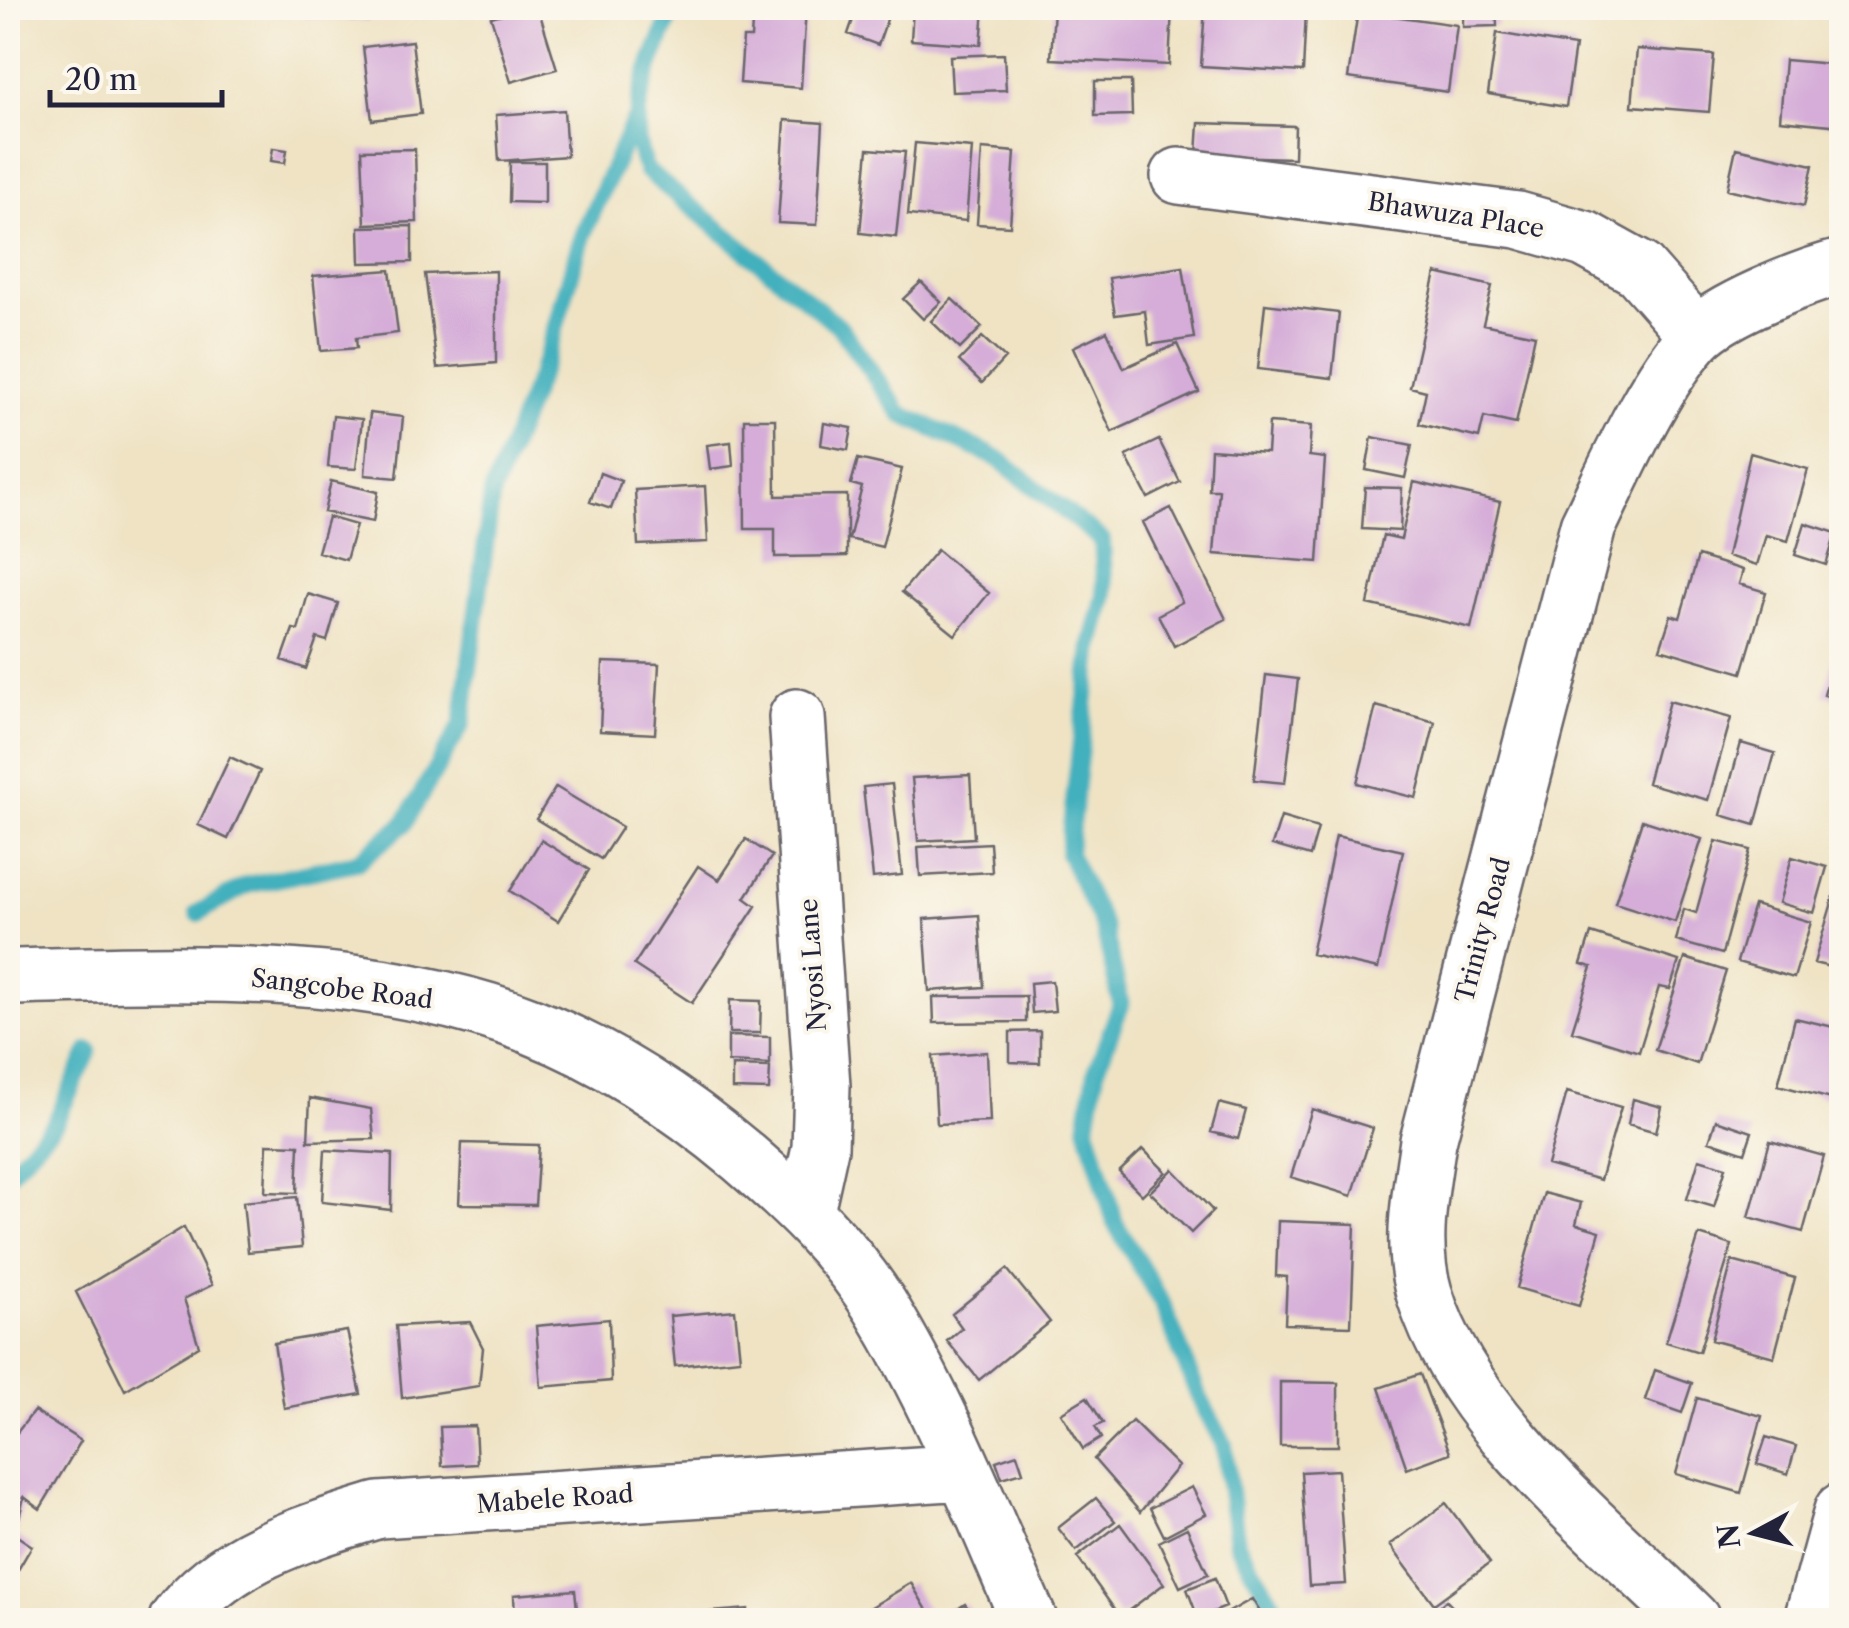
<svg xmlns="http://www.w3.org/2000/svg" width="1849" height="1628" viewBox="0 0 1849 1628" font-family="'Libre Caslon Text',serif">
<style>
.lines{fill:none;stroke-linecap:round;stroke-linejoin:round}
.stream{stroke:#42b0bd;stroke-width:18}
.building{fill:#d5add8}
.street-casing{stroke:#6a666b;stroke-width:60}
.street{stroke:#fff;stroke-width:55}
.labels{text-anchor:middle;dominant-baseline:central;stroke-width:8;stroke-linejoin:round;paint-order:stroke}
.street-label{font-size:25px;fill:#22223b;stroke:#fbf7ec}
</style>
<rect width="100%" height="100%" fill="#fbf7ec"/>
<filter id="ink" filterUnits="userSpaceOnUse"><feTurbulence type="fractalNoise" baseFrequency=".01" numOctaves="2"/><feDisplacementMap in="SourceGraphic" scale="20" xChannelSelector="R" yChannelSelector="G"/><feConvolveMatrix kernelMatrix="1 2 1 2 8 2 1 2 1" color-interpolation-filters="sRGB"/></filter>
<filter id="wash" filterUnits="userSpaceOnUse"><feTurbulence type="fractalNoise" baseFrequency=".0048" numOctaves="4" result="noise"/><feDisplacementMap in="SourceGraphic" scale="40" xChannelSelector="R" yChannelSelector="G"/><feGaussianBlur stdDeviation="2.25" result="paint"/><feColorMatrix in="noise" values="0 0 0 0 0 0 0 0 0 0 0 0 0 0 0 0 0 1.4 0 .05"/><feComposite in="paint" operator="in"/></filter>
<g filter="url(#wash)">
<rect width="100%" height="100%" fill="#efe3c4"/>
<g class="lines">
<path class="stream" d="M673,8c-19,54 -53,108 -26,163l192,155 62,88 96,44 105,82 3,55 -13,50 -24,208 36,75 17,76 -25,67 -9,55 28,97 47,80 36,92 26,50 13,99 46,76
M198,913l49,-28 110,-23 47,-38 58,-100 30,-231 55,-137 35,-120 51,-113
M8,1174l47,-51 34,-72"/>
</g>
<g id="blocks">
<path class="building" d="M303,8h66l-1,13 -65,-4z
M525,8h13l19,61 -46,13 -20,-65z
M753,8h53l-5,80 -61,-5 3,-45h8z
M857,8h34l-13,37 -30,-11z
M913,8h71l-3,37 -70,-5z
M1054,8h118l-3,57 -118,-6z
M1205,8l101,3 -3,61 -102,-6z
M1463,8h33l1,18 -34,1z
M1771,8h32l-8,5z
M1358,11l99,14 -9,67 -100,-14z
M1840,21l2,1v30l-8,-1z
M1497,33l78,13 -9,61 -78,-13z
M412,41l9,73 -49,6 -9,-73z
M1637,49l77,6 -5,57 -77,-6z
M1004,54l2,36 -54,2 -2,-36z
M1785,60l57,5v61l-62,-6z
M1095,81h36l1,34 -37,1z
M564,110l3,46 -68,5 -3,-46z
M785,120l38,3 -6,102 -39,-2z
M1199,123l96,3 -1,32 -97,-3z
M915,143l57,5 -6,73 -58,-6z
M273,148l14,2 -2,13 -14,-2z
M1736,148l77,17 -9,41 -77,-17z
M415,149l2,73 -52,2 -3,-74z
M868,149l37,3 -9,85 -36,-4z
M982,149l33,3 -5,74 -33,-2z
M510,162h35v41l-36,-1z
M412,226v36l-52,1 -1,-36z
M1183,267l11,71 -45,7 -4,-34 -30,4 -6,-37z
M390,270l8,63 -42,5 1,10 -36,3 -8,-75z
M496,271v92l-59,5 -12,-94z
M1436,273l56,13 -9,38 52,11 -19,89 -32,-7 -5,21 -60,-14 7,-33 -16,-4z
M921,282l20,20 -18,17 -20,-20z
M952,299l30,28 -22,22 -29,-28z
M1265,304l74,9 -7,65 -74,-9z
M1107,331l17,37 53,-24 22,48 -87,40 -39,-85z
M982,337l23,21 -23,25 -23,-22z
M1840,353h2v34l-10,-2z
M370,413l33,4 -6,61 -32,-3z
M333,416l29,3 -6,50 -28,-2z
M744,419h31l1,77 71,-1v61l-72,1v-28h-30z
M824,423l28,5 -4,22 -27,-5z
M1269,423l42,3 -2,30 16,2 -7,104 -104,-8 5,-64h-10l2,-41 56,4z
M1372,437l40,8 -7,33 -39,-8z
M1159,440l21,42 -32,16 -22,-42z
M731,442l2,24 -23,3 -3,-24z
M1750,453l58,16 -20,72 -22,-6 -9,30 -30,-9z
M858,459l44,10 -20,78 -33,-8 13,-52 -11,-3z
M600,473l21,8 -10,28 -21,-7z
M331,481l47,11 -5,30 -49,-10z
M1414,482l86,20 -29,126 -103,-24 15,-69 18,4z
M705,486l3,56 -70,3 -3,-55z
M1365,487l37,1 -2,43 -38,-2z
M1171,508l55,111 -52,27 -16,-31 24,-13 -39,-80z
M328,517l28,8 -10,35 -28,-8z
M1805,523l31,10 -10,32 -31,-10z
M937,550l52,43 -34,42 -53,-43z
M1698,556l45,14 -4,14 27,8 -24,81 -82,-24 11,-34 9,3z
M308,594l30,9 -11,38 -10,-3 -11,31 -24,-9 11,-31 5,1z
M1834,659l8,1v40l-18,-5z
M603,662l56,2 -4,70 -55,-3z
M1266,675l32,4 -13,104 -31,-3z
M1669,701l62,17 -23,82 -61,-17z
M1376,706l59,16 -19,76 -59,-15z
M1741,743l34,10 -20,72 -34,-10z
M230,757l30,14 -32,68 -30,-14z
M970,775l4,63 -56,3 -6,-63z
M892,784l10,91 -29,3 -10,-91z
M556,787l66,40 -21,32 -65,-40z
M1281,817l37,11 -8,28 -38,-11z
M1642,820l60,19 -27,83 -60,-19z
M1336,836l67,15 -25,118 -67,-15z
M746,839l26,17 -27,42 11,8 -64,97 -58,-38 64,-99 21,14z
M541,840l48,30 -31,51 -48,-30z
M1716,841l34,9 -28,104 -46,-13 8,-32 12,4z
M990,843l2,29 -72,4 -2,-29z
M1792,857l35,10 -13,46 -35,-10z
M1836,889l6,2v79l-28,-7z
M1754,905l57,17 -17,56 -57,-16z
M979,915l5,72 -55,4 -5,-72z
M1591,933l88,28 -9,28 -11,-2 -20,65 -67,-21 20,-64 -11,-3z
M1685,958l41,13 -29,93 -42,-14z
M1052,981l3,30 -23,2 -2,-30z
M1026,996v26l-92,1 -1,-26z
M730,1000l31,1 -1,32h-31z
M1795,1018l47,11 -3,72 -61,-16z
M1040,1031v32l-30,-1v-30z
M728,1036l42,1v27l-42,-2z
M987,1052l3,70 -53,2 -4,-68z
M732,1066l38,1 -1,23 -37,-1z
M1567,1092l54,15 -21,73 -53,-15z
M310,1098l61,11 3,30 -66,2z
M1633,1099l29,8 -6,25 -28,-8z
M1219,1103l27,7 -8,29 -27,-7z
M1312,1109l61,19 -21,68 -61,-19z
M1716,1120l36,12 -7,21 -36,-12z
M1770,1141l54,15 -21,76 -54,-15z
M462,1143l77,2 -4,60 -76,-1z
M267,1144l32,1 -2,48 -32,-1z
M1143,1149l23,23 -24,23 -23,-23z
M325,1150l67,4 -1,56 -69,-8z
M1699,1159l27,8 -12,40 -27,-8z
M1173,1169l40,42 -22,22 -41,-41z
M1544,1193l37,10 -5,21 24,7 -21,75 -62,-18z
M297,1197l5,50 -54,5 -5,-50z
M1278,1221l77,3 -4,102 -66,-2 2,-47 -11,-1z
M184,1227l28,58 -28,14 15,47 -74,44 -49,-98z
M1699,1235l33,10 -33,107 -33,-10z
M1732,1261l63,17 -21,79 -63,-17z
M1007,1269l43,53 -71,58 -32,-39 15,-13 -10,-14z
M735,1310l5,49 -65,7 -5,-50z
M609,1319l2,62 -70,6 -5,-61z
M470,1322l13,26 -4,38 -77,12 -6,-72z
M347,1331l14,63 -77,14 -10,-65z
M1655,1370l37,13 -10,30 -37,-13z
M1420,1374l30,79 -43,16 -28,-81z
M1280,1382l58,1v63h-58z
M1087,1397l16,26 -8,4 6,11 -18,11 -22,-36z
M1697,1398l65,18 -21,77 -65,-19z
M34,1411l47,30 -41,68 -16,-12 -7,30 -9,-1v-82z
M1132,1421l46,45 -38,46 -46,-53z
M475,1426l2,38 -35,2 -2,-39z
M1766,1437l30,9 -8,28 -31,-10z
M1017,1454l6,18 -21,6 -6,-17z
M1338,1470l8,114 -37,2 -8,-114z
M1192,1487l14,27 -42,22 -14,-28z
M1096,1498l19,23 -39,30 -18,-23z
M1446,1503l44,60 -56,41 -44,-59z
M1120,1524l44,60 -44,33 -43,-60z
M1187,1528l21,46 -28,13 -21,-45z
M8,1530l24,16 -17,29 -7,-4z
M1215,1578l11,29 -28,11 -11,-29z
M911,1583l22,37h-83z
M575,1590l3,30h-63l-1,-25z
M1252,1599l13,21h-50z
M1446,1600l19,20h-40z
M965,1604l12,16h-36z
M748,1609v11h-75v-5z"/>
</g>
</g>
<g filter="url(#ink)">
<use href="#blocks" fill-opacity="0" stroke="#6a666b" stroke-width="2.5"/>
<g class="lines">
<g class="street-casing">
<path id="street" d="M1179,176l339,44 67,19 54,30 58,66
M797,717l25,369 -2,62 -14,63
M8,977c172,-4 359,-15 523,49 77,30 149,78 212,131 51,44 101,91 137,149 60,98 103,209 149,314
M177,1620c46,-64 130,-88 202,-110l586,-38
M1692,1620c-92,-91 -230,-200 -268,-327 -15,-49 -3,-103 4,-152l160,-615c30,-61 62,-137 107,-189 25,-27 110,-61 147,-70
M1812,1620l30,-109"/>
</g>
<use href="#street" class="street"/>
</g>
</g>
<g class="labels">
<g class="street-label">
<text transform="translate(1456 215) rotate(9)">Bhawuza Place</text>
<text transform="translate(1483 930) rotate(-75)">Trinity Road</text>
<text transform="translate(813 965) rotate(-94)">Nyosi Lane</text>
<text transform="translate(342 989) rotate(7)">Sangcobe Road</text>
<text transform="translate(555 1499) rotate(-4)">Mabele Road</text>
</g>
</g>
<rect width="1849" height="1628" fill="none" stroke="#fbf7ec" stroke-width="40"/>
<g transform="translate(1754 1533) rotate(263)" stroke="#fbf7ec" stroke-width="8" paint-order="stroke">
<path d="M0-8L18 38L0 25L-18 38Z" fill="#22223b"/>
<text y="-15" font-size="28" font-weight="bold" text-anchor="middle" fill="#22223b">N</text>
</g>
<path d="M50 90v15h172v-15" fill="none" stroke="#22223b" stroke-width="5"/>
<text x="65" y="90" font-size="30" fill="#22223b" stroke="#fbf7ec" stroke-width="8" paint-order="stroke">20 m</text>
</svg>
